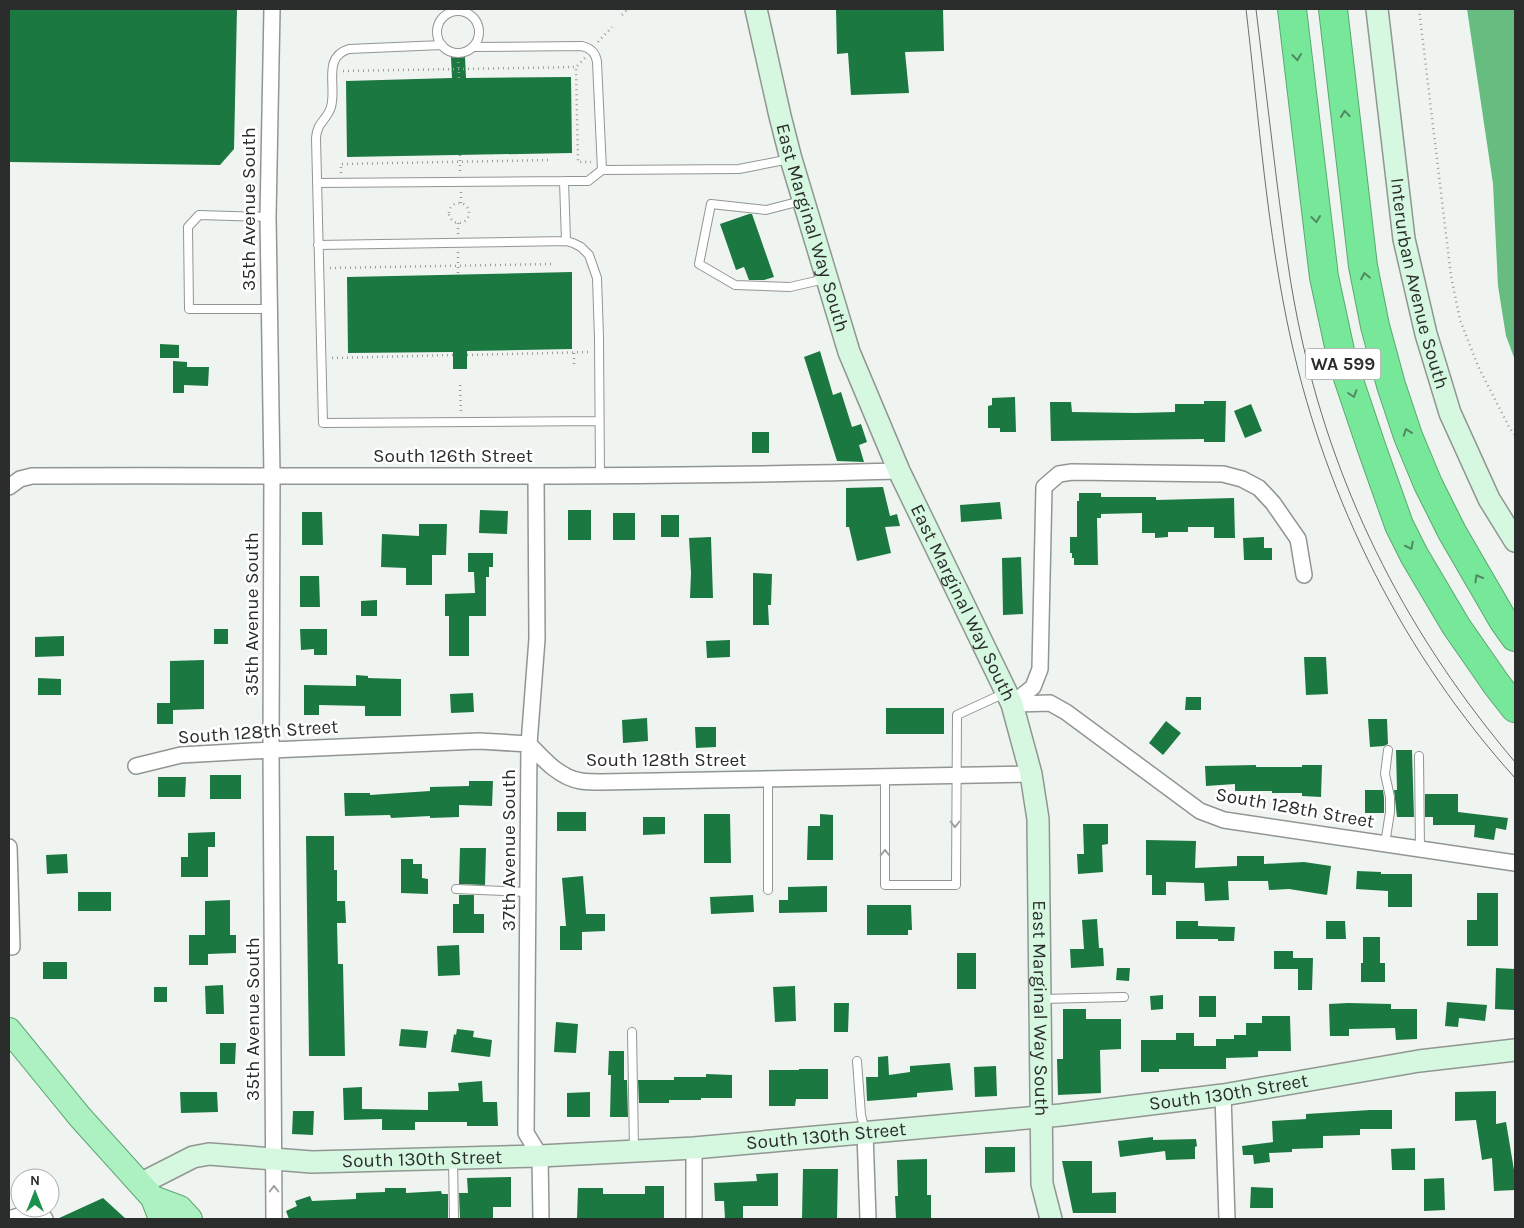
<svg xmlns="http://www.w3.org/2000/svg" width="1524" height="1228" viewBox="0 0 1524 1228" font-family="Karla,sans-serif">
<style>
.water{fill:#67bd80}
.building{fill:#1a7840}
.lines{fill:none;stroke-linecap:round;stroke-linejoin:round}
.lane-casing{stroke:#929692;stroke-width:10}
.street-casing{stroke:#929692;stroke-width:18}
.secondary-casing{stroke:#929692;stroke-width:24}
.primary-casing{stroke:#5ca773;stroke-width:26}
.highway-casing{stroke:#5ca773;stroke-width:30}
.path{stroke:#989c99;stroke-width:2.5;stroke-dasharray:1 4;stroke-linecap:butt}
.lane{stroke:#fff;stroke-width:8}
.street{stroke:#fff;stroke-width:15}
.secondary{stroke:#d6f8e0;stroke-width:21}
.primary{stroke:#adf1c2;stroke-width:24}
.highway{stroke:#77e899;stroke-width:28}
.tram{stroke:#6c6f6d;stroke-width:1}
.oneway{stroke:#518a62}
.oneway2{stroke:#a0a0a0}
.labels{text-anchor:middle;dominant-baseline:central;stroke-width:5;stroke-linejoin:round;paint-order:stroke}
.shield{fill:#fff;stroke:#6b6c6b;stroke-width:1}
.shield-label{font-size:18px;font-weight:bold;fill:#2b2d2c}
.street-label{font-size:19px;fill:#2b2d2c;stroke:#fff}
</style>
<rect width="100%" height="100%" fill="#eff4f0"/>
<path class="water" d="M1467,9h48v351l-9,-24 -8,-50 -5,-102z"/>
<path class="building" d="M9,9h228l-3,140 -14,16 -211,-3z
M836,9h107l1,42 -39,1 4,41 -58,2 -3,-42 -11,1z
M451,57h14l1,21 105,-1 1,76 -225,4 -1,-76 106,-3z
M749,214h3l22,63 -10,3h-15l-5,-13 -8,3 -16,-46z
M572,272v77l-105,2v18h-14v-17l-105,1 -1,-76z
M160,344l19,1v13h-19z
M820,351l13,44 8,-3 11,35 9,-3 6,18 -8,3 5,17 -27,-1 -33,-104z
M173,361l14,1v5h22l-1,19 -24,-1v8h-11z
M1015,397l1,35h-16v-4h-12v-22l4,-1v-7z
M1204,401h22l-1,41h-21v-3l-153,2 -1,-39h21l1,10 63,1 40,-1v-8h29z
M1251,404l11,27 -17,7 -11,-27z
M752,432h17v21h-17z
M883,487l7,29 7,-2 3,12 -15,1 6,26 -34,8 -8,-34h-3v-39z
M1079,493h22v4h55v3l78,-2 1,40h-21v-11h-26v5h-20v5l-13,1v-5h-13v-20l-41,1v4h-4l1,47h-24v-7h-2v-5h-2v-16h7v-36h2z
M1000,502l2,17 -41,3 -1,-17z
M480,510l28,1 -1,23 -28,-1z
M568,510h23v30h-23z
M302,512h20l1,33h-21z
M613,513h22v27h-22z
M661,515h18v22h-18z
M419,524h28l-1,31h-14v30h-26v-17l-25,-1 1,-33 37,2z
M711,537l2,61h-23l1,-25 -2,-35z
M1264,537v11h8v12h-28l-1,-22z
M468,553h25v14h-4v10h-3v39h-17v40h-20v-40h-4v-22l30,-1 -1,-21h-6z
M1021,557l2,57 -20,1 -1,-57z
M753,573l19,1 -1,31h-3l1,20h-16z
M300,576h19l1,31h-20z
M377,600v16h-16v-15z
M214,629h14v15h-14z
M300,629h27v26h-13v-6l-13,1z
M64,636v20l-29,1v-20z
M730,640v17l-23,1 -1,-17z
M1304,657h22l2,37 -22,1z
M204,660v49l-31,1v14h-16v-21h13v-42z
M356,675l12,1v2l33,1v37h-36v-10l-46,-1v10h-15v-30l52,1z
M38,678l23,1v16h-23z
M473,693l1,19 -23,1 -1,-19z
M1186,697h15v13h-16z
M886,708h58v26h-58z
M647,718l1,23 -25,2 -1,-23z
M1368,719h19l1,25 -4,2 -14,1z
M1166,721l15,12 -18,22 -14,-12z
M695,727h21v20l-20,1z
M1396,750h16l2,67h-17l-3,-27h3z
M1256,765v2h46v-2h20l-1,32 -19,-1v-3h-30v-2h-37v-7l-29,2 -1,-20z
M210,775h31v24h-31z
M158,777h28l-1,20h-27z
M469,781h24l-1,25 -33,-1v12l-29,1v-2l-39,2 -1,-3 -45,1 -1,-23h26v2l60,-4v-4l39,-1z
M1365,790h18l1,8v15h-19z
M1425,794h33v18l50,6 -2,12 -10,-2 -2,12 -20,-3 1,-12h-42v-8h-8z
M557,812h29v19h-29z
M704,814h26l1,49h-27z
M820,814l13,1v45h-26l1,-34h12z
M643,817h22v17l-22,1z
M1083,824h25v20l-6,1 1,27 -25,2 -1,-20h7z
M215,832v15h-7v30h-27v-20h7v-24z
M306,836h28v34h3v31h8l1,22h-9l1,41h5l2,92h-36z
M1146,840l50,1 -1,27 42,-2v-10h27v8l40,-2 27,4 -4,29 -38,-6 -20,1 -1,-9h-40l1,19 -24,1 -1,-18 -38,-1v13h-14v-20h-6z
M460,848h26l-1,37 -26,-1z
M67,854l1,19 -21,1 -1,-19z
M401,859h12v5h9v14l6,1v15l-27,-1z
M1357,871l24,1v2h31v33h-24v-16l-32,-2z
M583,876l3,38h19v17l-23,1v18h-22v-24h6l-4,-48z
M827,886v26l-48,1v-13h9v-13z
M78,892h33v19h-33z
M1477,893h21v53h-31v-26h10z
M459,895h15v19h10v19h-31v-29h6z
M753,895l1,17 -43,2 -1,-17z
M230,900v35h6v18l-28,1v11h-19v-30h16v-34z
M867,905h44l1,25h-4v5h-41z
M1097,919l2,29h4l1,18 -33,2 -1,-19h14l-2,-29z
M1176,921h22v5l37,1 -1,14h-16v-2h-42z
M1326,921h19l1,18h-20z
M1363,937h17v26h5v19h-24v-19h2z
M459,945l1,30 -22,1 -1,-30z
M1274,951h19v7h20l-1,32h-14v-21h-24z
M957,953h19v36h-19z
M43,962h24v17h-24z
M1117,968h13l-1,13 -13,-1z
M1496,968l19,1v41l-20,-1z
M223,985l1,29h-18l-1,-28z
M795,986l1,35 -21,1 -2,-35z
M154,987h13v15h-13z
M1163,995v14l-12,1 -1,-14z
M1199,996h17v21h-17z
M1447,1002l40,3 -2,16 -26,-3 -1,9 -13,-1z
M834,1003h15l-1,29h-14z
M1348,1003l43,1v5h26v30l-21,1 -1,-12 -46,1v7h-19l-1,-32z
M1063,1009h23v10h35v30l-21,1 1,43 -43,2 -1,-36h6z
M1262,1016h28l1,35h-33v6l-32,1v11h-67v3h-18v-32h35v-7h18v13h22v-7h18v-4h12v-12h16z
M556,1022l22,2 -2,29 -22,-1z
M401,1029l27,2 -2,17 -27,-2z
M457,1029l17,2 -1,6 19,3 -2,17 -39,-5 3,-18 2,1z
M220,1043h16l-1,21h-15z
M609,1051h15v29h3l1,37h-18l1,-42h-3z
M888,1056l1,19 21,-3v-6l40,-3 3,27 -36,3v4l-50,4 -1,-24h12v-20z
M996,1066l1,30 -22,1 -1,-30z
M799,1069h29v30h-32l-1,7h-26v-36h30z
M706,1074l26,1v23h-31v2h-32v3h-30l-1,-23h36v-3h32z
M482,1081l1,21h14l1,24h-31v-4h-52v8h-33v-11l-38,1 -1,-32 19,-1v22l66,1v-18l31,-1 -1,-8z
M1496,1091v33l10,-2 8,48h1v20l-21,1 -2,-33 -10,2 -6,-40 -21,1v-29z
M180,1092h37l1,20 -37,1z
M590,1092v25h-23v-24z
M1370,1110h22v19h-32v6l-37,1v12l-31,1v3l-23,1 1,9 -16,2 -1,-9h-10l-1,-9 31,-4 -1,-21 34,-2v-5z
M293,1111h21l-1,24 -21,-1z
M1153,1137v3l43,-1 1,7 -2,1v12l-29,1 -1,-9 -45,6 -2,-16z
M985,1147h30v25l-30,1z
M1415,1148v22h-23l-1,-21z
M927,1159v36h4v24h-35l-1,-23h3l-1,-36z
M1062,1161h30v32l24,-1v21h-43z
M803,1169h35l-1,50h-35z
M778,1173v33h-35v13h-18l-1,-18h-9l-1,-18 43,-2 -1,-7z
M511,1177v30h-18v12h-33l-1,-26h9l-1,-15z
M1444,1178l1,32 -21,1v-32z
M645,1186h19v33h-87l1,-31h25v6h42z
M1251,1187l22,1v20h-23z
M385,1188h21v5l35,-2 1,3h6v25h-159l-3,-8 11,-5 -2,-5 15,-5 2,5 44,-2v-6l29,-1z
M103,1198l23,21h-69z"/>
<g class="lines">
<g class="lane-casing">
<path id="lane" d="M437 32a21 21 0 1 1 42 0a21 21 0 1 1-42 0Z
M442,45l-93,4c-27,8 -12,37 -18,58 -4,13 -14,15 -15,31l7,285 276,-2
M473,47l109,-1c8,2 14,7 15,16l5,108 137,-1 51,-10
M317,183l247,-2
M801,201l-35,9 -55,-6 -12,60 36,21 55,2 35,-8
M268,217l-69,-2 -11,12 1,82h80
M318,245l248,-4
M600,476l-1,-138 -2,-60 -8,-23 -8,-8 -8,-4 -7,-2 -2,-60h24l14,-11
M1419,756l1,93
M885,777v108h71l1,-170 48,-22
M1385,844l5,-32v-15l-5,-23 3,-24
M456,889l72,3
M768,890v-111
M1042,999l82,-2
M632,1032l2,117
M857,1061l4,54 4,16
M453,1160l1,59"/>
</g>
<g class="street-casing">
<path id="street" d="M272,9l-4,208 4,258 -1,275 3,469
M536,477l1,162 -8,105 -3,389 14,23 1,63
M9,487l11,-8 12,-3c289,-1 578,3 867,-5
M1012,704l21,-17 7,-18 4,-182 15,-13 13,-2 151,2 19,5 17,9 14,15 25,36 6,36
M1012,704l38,-1 16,9 134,99 24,9 291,43
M136,766l45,-11 90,-5 208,-9 50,3c14,15 31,34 52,37 7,1 14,1 20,1l430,-8
M9,847l3,100
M1223,1095l4,124
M865,1133l3,86
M9,1219l22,-7 10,1 4,6
M694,1219v-71"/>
</g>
<g class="secondary-casing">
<g id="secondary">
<path id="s1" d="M756,9l24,107 11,43 58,193 50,119 113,233 19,70 7,45 4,365 9,35"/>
<path id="s2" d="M1377,9l27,230 22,95 24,79 39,86 26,42"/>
<path id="s3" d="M140,1184l53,-27 16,-3 103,8 228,-6 154,-8 367,-33 162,-20 196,-34 96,-11"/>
</g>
</g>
<g class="primary-casing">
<path id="primary" d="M9,1030l71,87 73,81 8,21
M153,1198l27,10 10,11"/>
</g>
<g class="highway-casing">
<path id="highway" d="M1292,9l32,268 18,83 29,86 28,79 15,30 42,71 41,59 18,23
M1333,9l30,257 12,60 16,59 17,51 20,48 24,48 51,88 12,17"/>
</g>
<path class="path" d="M1419,9l32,267 9,44 18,46 31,61 6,8
M622,15l6,-6
M598,42l14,-15
M458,57l1,21
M585,58l-9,9 2,95h13
M343,71l233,-4
M460,155v18
M341,173v-9l210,-4
M461,203v-11
M449 213a10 10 0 1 1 20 0a10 10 0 1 1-20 0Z
M458,223v11
M458,252v22
M330,268l221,-4
M574,353v14
M467,355l122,-3
M332,358l121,-3
M460,385l1,28"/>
<use href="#lane" class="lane"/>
<use href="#street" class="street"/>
<use href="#secondary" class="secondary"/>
<use href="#primary" class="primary"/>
<use href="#highway" class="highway"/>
<path class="tram" d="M1246,9c13,110 21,223 45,331 36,162 113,315 224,438
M1256,9c7,58 14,116 21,174 7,53 13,105 25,157 36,160 108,298 213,422"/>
</g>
<defs><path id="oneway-chevron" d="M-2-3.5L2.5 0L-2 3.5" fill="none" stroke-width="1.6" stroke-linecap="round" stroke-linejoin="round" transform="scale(1.25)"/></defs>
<g class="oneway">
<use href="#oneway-chevron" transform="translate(1297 57) rotate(84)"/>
<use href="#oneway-chevron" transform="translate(1345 114) rotate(-96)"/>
<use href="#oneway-chevron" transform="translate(1316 219) rotate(83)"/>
<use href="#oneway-chevron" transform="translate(1365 276) rotate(-101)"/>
<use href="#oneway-chevron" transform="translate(1353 394) rotate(72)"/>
<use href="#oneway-chevron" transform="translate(1407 432) rotate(-110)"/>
<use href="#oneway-chevron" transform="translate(1410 546) rotate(63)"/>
<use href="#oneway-chevron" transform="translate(1478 578) rotate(-120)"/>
</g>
<g class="oneway2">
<use href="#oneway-chevron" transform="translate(955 824) rotate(90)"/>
<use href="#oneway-chevron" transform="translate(885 853) rotate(-90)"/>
<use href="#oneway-chevron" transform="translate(274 1189) rotate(-90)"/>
</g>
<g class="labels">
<rect class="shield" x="1305.5" y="348.5" width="75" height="31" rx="4"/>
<g class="shield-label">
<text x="1343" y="364">WA 599</text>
</g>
<g class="street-label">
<text transform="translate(249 209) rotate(-90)">35th Avenue South</text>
<text stroke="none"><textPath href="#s1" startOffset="226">East Marginal Way South</textPath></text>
<text stroke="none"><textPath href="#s2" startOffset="278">Interurban Avenue South</textPath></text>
<text x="453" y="456">South 126th Street</text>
<text stroke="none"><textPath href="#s1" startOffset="631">East Marginal Way South</textPath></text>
<text transform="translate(252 614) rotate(-90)">35th Avenue South</text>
<text transform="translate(258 732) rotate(-4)">South 128th Street</text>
<text x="666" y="760">South 128th Street</text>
<text transform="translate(1295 808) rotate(10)">South 128th Street</text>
<text transform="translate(509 850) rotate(-90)">37th Avenue South</text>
<text stroke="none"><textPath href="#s1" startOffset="1051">East Marginal Way South</textPath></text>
<text transform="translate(253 1019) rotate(-90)">35th Avenue South</text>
<text stroke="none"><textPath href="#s3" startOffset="1099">South 130th Street</textPath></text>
<text stroke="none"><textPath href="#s3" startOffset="694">South 130th Street</textPath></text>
<text stroke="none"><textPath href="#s3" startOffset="289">South 130th Street</textPath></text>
</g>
</g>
<rect width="1524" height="1228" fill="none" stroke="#2b2d2c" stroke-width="20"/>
<g transform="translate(35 1193)"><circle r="24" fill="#ffffff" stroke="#aaabab"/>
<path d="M0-4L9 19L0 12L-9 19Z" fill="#1a914c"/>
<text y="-8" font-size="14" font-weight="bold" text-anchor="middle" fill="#2b2d2c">N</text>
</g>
</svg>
